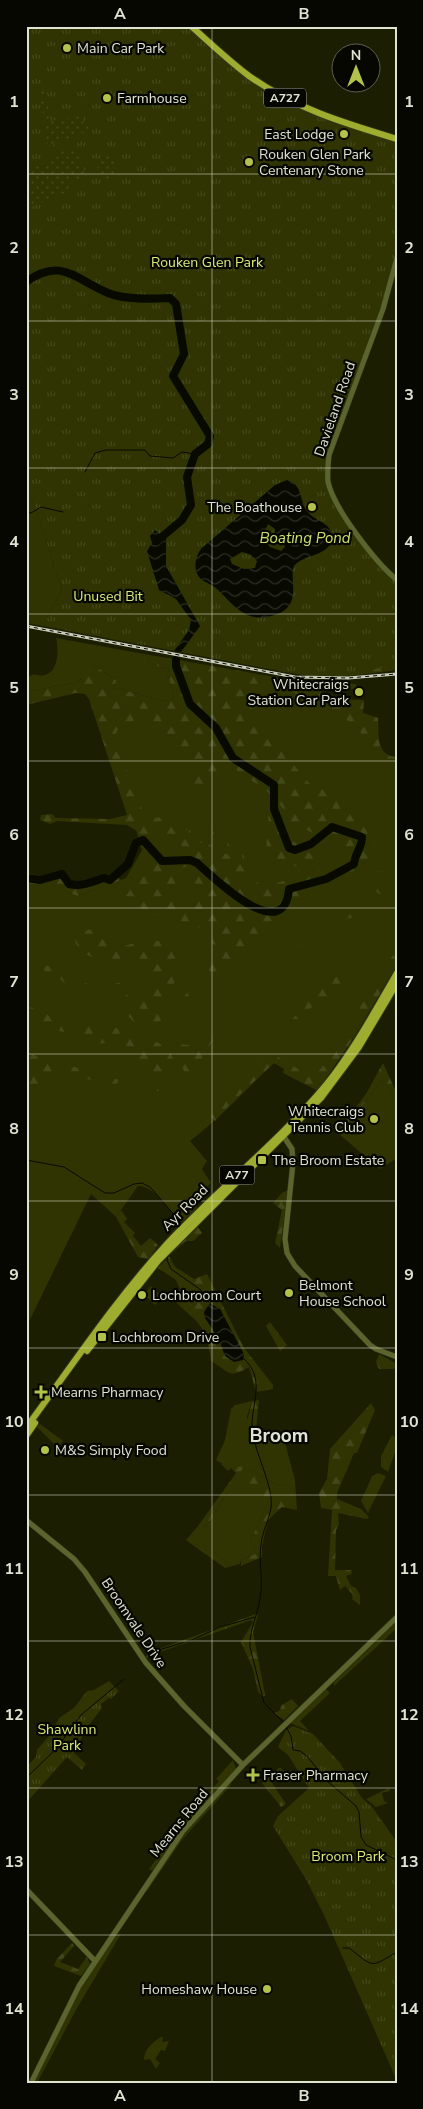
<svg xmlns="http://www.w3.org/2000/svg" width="423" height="2109" viewBox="0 0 423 2109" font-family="'Nunito Sans',sans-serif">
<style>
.grass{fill:#2f3402}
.forest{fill:url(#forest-firs);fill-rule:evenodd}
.park{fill:url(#park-tufts)}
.garden{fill:url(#garden-dots)}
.water{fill:url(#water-waves);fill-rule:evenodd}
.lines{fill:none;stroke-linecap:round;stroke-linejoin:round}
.stream{stroke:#080a00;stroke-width:1}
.river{stroke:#080a00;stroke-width:8}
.minor-casing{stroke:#363a1e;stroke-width:6}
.major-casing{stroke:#363a1e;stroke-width:8}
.minor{stroke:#5c642e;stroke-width:5}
.major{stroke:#9eac30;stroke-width:6}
.rail-casing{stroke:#c7cbb7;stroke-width:3}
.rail{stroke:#060701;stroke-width:1;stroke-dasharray:4;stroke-linecap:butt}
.grid{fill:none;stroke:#dfe3d1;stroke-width:1;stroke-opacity:0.55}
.poi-dot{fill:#b3c24b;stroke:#060701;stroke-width:2}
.labels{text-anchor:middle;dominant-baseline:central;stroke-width:4.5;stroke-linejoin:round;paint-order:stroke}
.shield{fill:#060701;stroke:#9ea193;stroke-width:1}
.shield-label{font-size:12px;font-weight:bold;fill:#dfe3d1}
.poi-label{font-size:14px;fill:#dfe3d1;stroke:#060701;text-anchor:start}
.park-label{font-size:14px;fill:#dbeb79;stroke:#060701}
.street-label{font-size:14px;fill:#dfe3d1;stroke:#060701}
.water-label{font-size:15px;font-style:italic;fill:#d0e06e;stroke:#060701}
.district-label{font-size:19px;font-weight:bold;fill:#dfe3d1;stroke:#060701}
.neatline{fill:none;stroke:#dfe3d1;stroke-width:2}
.grid-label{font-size:16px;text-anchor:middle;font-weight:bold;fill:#dfe3d1}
</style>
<defs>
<pattern id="forest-firs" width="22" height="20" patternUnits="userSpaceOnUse" patternTransform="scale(1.25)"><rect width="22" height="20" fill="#2f3402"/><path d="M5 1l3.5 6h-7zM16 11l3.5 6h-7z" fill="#43481a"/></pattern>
<pattern id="park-tufts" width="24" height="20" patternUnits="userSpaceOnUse" patternTransform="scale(1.25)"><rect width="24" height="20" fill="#2f3402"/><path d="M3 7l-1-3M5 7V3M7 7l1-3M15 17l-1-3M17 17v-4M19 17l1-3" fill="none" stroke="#43481a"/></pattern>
<pattern id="garden-dots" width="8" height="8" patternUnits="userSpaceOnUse" patternTransform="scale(1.25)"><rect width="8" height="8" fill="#2f3402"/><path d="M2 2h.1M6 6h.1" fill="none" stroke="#43481a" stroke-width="1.8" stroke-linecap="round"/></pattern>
<pattern id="water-waves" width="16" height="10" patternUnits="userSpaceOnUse" patternTransform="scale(1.25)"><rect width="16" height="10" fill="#080a00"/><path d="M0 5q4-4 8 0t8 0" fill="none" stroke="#2c2e24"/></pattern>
</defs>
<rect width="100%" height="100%" fill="#1b1e01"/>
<path class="grass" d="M26,496l8,7 28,87 -19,36 -17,-3z
M56,638l94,17 -2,2 1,5 12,6 8,1 -2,3 7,24 -3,4 -7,1 -49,-13 1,-8 -24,-16 -14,18 -52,10v-14l8,-4c23,8 26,-20 22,-36z
M250,678l128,40c1,16 -3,38 19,39v208l-77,122 -46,-24c-28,26 -53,55 -84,78l17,20 -5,8 9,14 -14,12v12l-16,16c-11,-11 -27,-38 -43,-37l-22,31 -25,-23 -65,134v-451l52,19 48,-18 16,-28 -46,-157 77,21z
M381,1081l11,9 -3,4 8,6v58l-17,11 -40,-34z
M252,1401l-5,15 6,32 31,-9 11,41 2,30 -7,-7 2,-13 -6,-5 -11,-1 -25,-15 18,33 -18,40 7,6v5l-16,7 -1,4 -11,3 -6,-8 -22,-16 -7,3 -8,-6 12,-14 3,3 8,-7 14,-22 18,-34c-7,3 -20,-2 -25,-6l9,-20 6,-31 4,-4z
M392,1435l5,4v8l-9,25 -7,-5v-11z
M378,1473l8,3 -18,37 -7,-12 11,-25z
M397,1621v7l-63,58v-4z
M326,1689l4,4 -30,28 9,10 -19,-8z
M233,1760l3,9 -56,62 -28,40 -3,-2 37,-51 33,-37 -3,-2z
M232,1784l-50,56 -35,51 -2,-2 42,-58 41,-46z
M389,1788l1,3 -8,2 2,8 4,2 -12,4 -10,-8z
M121,1934l-44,74 -40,75h-3l51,-104 32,-44z
M161,2037h2l-1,5 7,-1 -4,10 -4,-1 -6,9 5,4 -4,6 -6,-10 -6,1c0,-11 8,-17 17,-23z"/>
<path class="forest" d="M397,654v16l-54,7h-26l-40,-6z
M150,655l147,26 59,3v3l-3,2 -31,-2 -1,8 15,1v3l28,1 -1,13 15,5c1,16 -3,38 19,39v17c-16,-16 -49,-63 -70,-64 -6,-7 -9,-11 -18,-9 -12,-10 -42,-20 -57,-15 -5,10 -4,15 1,24l-8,9 20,12 43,51 5,4 19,7 23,27 15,11 6,21 -9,8 -3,10 -25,10 -4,-8 17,-7v-11l-62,-33 -1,-6 -24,-26 -23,-14 -25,-22 -8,7 8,3 6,17c-22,18 -44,6 -28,-19l-3,-5 -31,-24 -10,-5 -32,1 -3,4c6,27 17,62 30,84l12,2 10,-9 7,3 4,12 19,16 1,4 6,-2c15,8 30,16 43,28l-9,9 1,5c11,5 11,3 20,-4 9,0 14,5 23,1 7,-2 11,-8 17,-11 11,-5 26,2 31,11 -6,4 -15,8 -19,14 -13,15 -20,25 -42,27 -6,18 -37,44 -54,53l-7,-4c0,-14 2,-19 12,-28l-1,-3 -5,5 -3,-2 1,-8c-6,-3 -12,-7 -18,-9 -17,-7 -60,-13 -69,-30l22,-33 7,-4 9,5 24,-1 -1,3 -7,3 5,10 -7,26 15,2 5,-3c1,-18 -14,-35 -5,-52l-20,-11h-12l-2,-8c-10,-2 -11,4 -15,12l-4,-1 -3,-13 -10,-6 -70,-4 -7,3 -10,-4 1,-5 11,-1 4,4 54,1 17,-4 -38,-116 -4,-5 -9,-1 -50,12v-13l52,-10 3,-3v-7l11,-8 24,16 -1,8 49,13 7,-1 3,-4 -7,-24 2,-3 -8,-1 -12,-6 -1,-5z
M271,813l11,2 2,4 2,17 30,22 -6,8c-13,2 -41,-1 -43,-18 -2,-11 3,-20 1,-31z
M378,871l6,1 5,21 -10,1 -10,-10 2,-8z
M26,873l20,4 18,-4 15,16 23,-13 13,-2 6,6 -43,16 -33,-11 -18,1z
M354,908l7,2v7l-12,1 -21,12 -1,-4 9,-11z
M92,929h9l8,18c16,2 34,-10 49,-6 14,4 22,20 19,34 -1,6 -5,11 -7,18 -2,9 -2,20 -10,28 -22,21 -42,-17 -47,-34l3,-4h4l8,13 2,13 5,3 3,-14 5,-5h9l5,-7 -2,-11 -5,-8c-8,-4 -18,-8 -27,-8 -4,-1 -7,2 -11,2 -14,0 -38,-8 -37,-24l9,-6z
M319,936v5l-35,31 -5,1 -1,-3c10,-16 22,-30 41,-34z
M397,950v15l-42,71 -35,51 -4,3 -33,-17 1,-4 -10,-6 -43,40 -16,18 -9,-11 4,-6 45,-33 -3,-8 7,-6 5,3 10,-6c11,7 29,21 43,19l19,-22 17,-28 14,-33z
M35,961c4,0 48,22 58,25l2,4 -4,5 -28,-13 -3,-4 -25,-12z
M344,975l3,8 -8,9 -15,9 -8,-6c9,-12 13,-18 28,-20z
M190,988l8,1 2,9 -11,13 -10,-6z
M313,998l7,4 -14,9 -6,8h-8c9,-7 7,-15 21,-21z
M26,1005c29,15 59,20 91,23l8,10 -4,3 3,2 11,-10 33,14 9,21c-21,25 -28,-3 -43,-13 -7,-4 -15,-2 -23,-4l-2,-8c-24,2 -29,-6 -49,-12 -9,-3 -19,-4 -27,-9 -5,-4 -7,-10 -7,-17z
M216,1026l3,3 -1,3 -28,45 -3,2 -15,-38 2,-2 5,5 18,2 5,-7z
M26,1051l8,4 85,25 -4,6 -60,-15 -9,13 -6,-1 -2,2h-9l4,11 -7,6z
M383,1063l14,31v6l-8,-6 2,-4 -10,-9 -41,54 -2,-4 28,-37z
M161,1082l13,4 3,8 -20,-3 -3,-5z
M288,1190l-8,58 -5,-5 7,-33 -9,-7 9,-10z
M121,1210l6,9 -3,3 11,11 -2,3 8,10 9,-8 8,7 -9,14 -11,-2 -22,-40z
M197,1226l5,7 -9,8h-7l-17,15 6,11 19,12 13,-5 37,74 29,37v4l-17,3 -7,-25c-21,13 -20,4 -38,-6 -1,-11 -5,-29 -13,-38 -8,-10 -19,-14 -24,-26l6,-8 -4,-9 -18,-12zM211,1304l9,5 19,38 -15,7 -4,-12 -16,-28 4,-9z
M270,1322l17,23 -7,6 -14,-25z
M379,1354l18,10 -3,5h-15l-3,-7z
M259,1400l-3,29 2,10 24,-5 2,5 -31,9 -6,-26 5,-21z
M371,1403l4,7 -18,43h-3l-17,40v6l24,10 8,8 -2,2 -29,-6 1,12 -3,5 -1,40h16l1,4 -6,2 5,10 5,2 4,7v10l-8,-6 1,-4 -8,-9 -5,4 -4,-14h-8l4,-66 -11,-2 -2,-15 8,-14 3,-30z
M40,1424l23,17 -5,7 -21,-21z
M231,1463l5,4 8,-1 -35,56 -8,7 -3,-3 38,-53 -5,-5 -3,3 -7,-7z
M250,1469l25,15 11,1 7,5 -3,13 7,7 -15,-3 -14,13 -6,26v11l-21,9v-6l16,-7v-5l-7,-6 18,-40 -22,-13 1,-16z
M201,1543l22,16 6,8 -4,1 -31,-22z
M256,1614l2,1 -5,17 12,63 -2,2 -5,-5 -5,-23 -12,-27 12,-20 -2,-2 -88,31 -15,8 -2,-3 4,-4z
M292,1699l6,7 -14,14 -10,-7 5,-2 3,-6z
M280,1767l5,6 -13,10 14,21 -5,3 -19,-24z
M72,1943l2,3 -14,16 18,7 9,-12 3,7 -9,12 -27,-10 2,-6z"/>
<path class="park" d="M26,26h165l41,36 60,40 105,37v119l-6,26 -62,171 -2,15 5,25 27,39 38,46v86l-37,5 -17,6 -63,-6 -237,-45 19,-36 -28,-87 -8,-7z
M179,811h6l61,46 -7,7 -10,-10 -24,-12 -6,2 -1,-4 -19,-16 -4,-12z
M109,1681l10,10 -8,8 -2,-1 -8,6 1,4 -16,21 -12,24 12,11 -4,6 -15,-13 -41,46v-36l10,-10 1,-7 15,-18 7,-14 15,-10 13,-17 7,-1z
M293,1726l20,8 27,29 22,35 10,9 25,35v239l-73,-166 -17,-34 -34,-55 5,-10 31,-28 -21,-33 -10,-8 8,-17z"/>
<path class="garden" d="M44,87l7,34 29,-5 -2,-8 2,-1 3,16 4,-1 2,8 -41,17 -9,-59z
M76,145l10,31 -15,6 3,7 -48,20v-38l33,-15 -1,-3z
M105,154h3l8,6 -1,11 2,4 -15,6c-5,-12 -8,-17 3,-27z
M151,1286l11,11 -7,8 -11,-11z"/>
<path class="water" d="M287,480c16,4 12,21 20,31 10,13 27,10 25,31 -10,16 -28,12 -38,24 -4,12 3,26 -4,38 -4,7 -11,10 -19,12 -26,7 -37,-11 -54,-27 -4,-4 -11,-6 -16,-10 -9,-8 -6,-23 1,-31l73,-63zM268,524l7,5v5l9,8 1,5 -4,4 -11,-4 -8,-9zM242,552l9,3 6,6 -2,7 -11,1 -12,-5 -2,-5z
M155,530l11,9v27l34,60 -19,26 -7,-1 15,-21 2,-10 -15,-21 -17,-9 -12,-39 5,-8 -2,-7z
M211,1302v2l9,5 24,45 -1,6 -9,2 -9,-6 -6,-17 -14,-21 -1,-6z"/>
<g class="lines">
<path class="stream" d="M85,472l10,-19 11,-3h39l5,6 23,2 9,-6 13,2
M26,512l5,1 10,-6 22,5
M26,1160l38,7 41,26h9l20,-9 8,-1 8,4 33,38
M189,1235l-21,21 -1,4 4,9 30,21 8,12
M243,1358c23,20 9,43 9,68 1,25 22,59 19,82 -2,12 -9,24 -10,37 -3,18 3,36 -1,53 -2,17 -11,32 -10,49l14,56 20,20
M147,1659l15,-10 30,-9 28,-13 35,-10
M286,1727l5,9 2,14 7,1 7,5 19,24 30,26 3,6 2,25 5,8 31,15
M26,1778l30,-29 25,-34 43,-36
M343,1948h6c26,20 20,20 48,4"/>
<path class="river" d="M26,282c35,-26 50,-2 82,11 17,7 43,6 62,5l6,6 8,50 -11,22 37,60 -2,8 -13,10 -8,23 4,28 -9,15 -25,21
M26,878l14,2 22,-6 7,10c13,3 22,-2 35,-6l6,2 18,-16 8,-21 7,-3 19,21 28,-1 7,3c17,15 87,84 92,26l37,-10 28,-15c1,-11 8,-16 8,-27l-30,-10 -21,17 -16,6 -6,-2 -15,-39v-24l-41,-27 -17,-30 -26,-24 -14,-38v-6"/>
<g class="minor-casing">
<path id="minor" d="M397,258l-14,51 -54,146c-1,9 -2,18 -1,27 6,27 48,81 69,98
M282,1134l10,15 1,14 -8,76 2,14 8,13 75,79 6,4 21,8
M26,1520l48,39 11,13 61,91 38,43 59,59
M26,1889l69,72
M31,2083l48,-97 104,-155 60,-66 154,-148"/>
</g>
<g class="major-casing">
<path id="major" d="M191,26c19,17 38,35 58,50 45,32 95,47 148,63
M87,1351l71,-90 163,-163 38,-51 38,-64
M26,1428c46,-62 88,-126 140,-183 51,-55 112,-102 160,-160 28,-35 49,-74 71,-112
M26,1436l9,-13"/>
</g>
<use href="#minor" class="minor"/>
<use href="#major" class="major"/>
<g class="rail-casing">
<path id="rail" d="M26,626l269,51 53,1 49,-4"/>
</g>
<use href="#rail" class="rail"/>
</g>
<path class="grid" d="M212,26v2057M26,174h371M26,321h371M26,468h371M26,614h371M26,761h371M26,908h371M26,1054h371M26,1201h371M26,1348h371M26,1495h371M26,1641h371M26,1788h371M26,1935h371"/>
<g class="poi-dot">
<circle cx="67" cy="48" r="5"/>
<circle cx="107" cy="98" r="5"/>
<circle cx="344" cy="134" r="5"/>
<circle cx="249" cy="162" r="5"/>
<circle cx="312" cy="507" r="5"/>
<circle cx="359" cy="692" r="5"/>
<circle cx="374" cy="1119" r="5"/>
<rect x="257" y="1155" width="10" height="10" rx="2.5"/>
<circle cx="289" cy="1293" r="5"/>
<circle cx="142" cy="1295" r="5"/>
<rect x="97" y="1332" width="10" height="10" rx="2.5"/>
<path d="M38.5 1384.5h5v5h5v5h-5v5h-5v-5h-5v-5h5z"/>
<circle cx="45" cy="1450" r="5"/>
<path d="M250.5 1767.5h5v5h5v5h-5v5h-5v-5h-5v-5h5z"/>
<circle cx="267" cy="1989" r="5"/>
</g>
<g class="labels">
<g class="shield">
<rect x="264" y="88.5" width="42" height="19" rx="4"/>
<rect x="219.5" y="1165.5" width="35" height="19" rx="4"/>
</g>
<g class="shield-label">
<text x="285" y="98">A727</text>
<text x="237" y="1175">A77</text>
</g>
<g class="poi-label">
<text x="77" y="48">Main Car Park</text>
<text x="117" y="98">Farmhouse</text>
<text x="334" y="134" text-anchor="end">East Lodge</text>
<text x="259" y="154">Rouken Glen Park<tspan x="259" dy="16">Centenary Stone</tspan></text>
<text x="302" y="507" text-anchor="end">The Boathouse</text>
<text x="349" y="684" text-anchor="end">Whitecraigs<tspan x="349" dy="16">Station Car Park</tspan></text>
<text x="364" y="1111" text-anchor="end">Whitecraigs<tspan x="364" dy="16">Tennis Club</tspan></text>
<text x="272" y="1160">The Broom Estate</text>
<text x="299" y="1285">Belmont<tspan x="299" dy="16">House School</tspan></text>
<text x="152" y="1295">Lochbroom Court</text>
<text x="112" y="1337">Lochbroom Drive</text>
<text x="51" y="1392">Mearns Pharmacy</text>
<text x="55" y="1450">M&amp;S Simply Food</text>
<text x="263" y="1775">Fraser Pharmacy</text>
<text x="257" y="1989" text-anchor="end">Homeshaw House</text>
</g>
<g class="park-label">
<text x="207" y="262">Rouken Glen Park</text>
<text x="108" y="596">Unused Bit</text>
<text x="67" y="1729">Shawlinn<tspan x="67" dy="16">Park</tspan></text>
<text x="348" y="1856">Broom Park</text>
</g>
<g class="street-label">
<text transform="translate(335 409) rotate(-71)">Davieland Road</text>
<text transform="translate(185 1208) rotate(-45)">Ayr Road</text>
<text transform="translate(134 1623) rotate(56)">Broomvale Drive</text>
<text transform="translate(179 1823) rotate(-51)">Mearns Road</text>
</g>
<g class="water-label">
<text x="305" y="538">Boating Pond</text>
</g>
<g class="district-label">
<text x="279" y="1436">Broom</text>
</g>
</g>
<rect width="423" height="2109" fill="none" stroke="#060701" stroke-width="55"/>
<g transform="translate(356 68)"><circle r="24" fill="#060701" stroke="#5d5f54"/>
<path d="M0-4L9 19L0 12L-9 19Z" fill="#b3c24b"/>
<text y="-8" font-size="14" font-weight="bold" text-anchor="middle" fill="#dfe3d1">N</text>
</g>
<rect x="28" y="28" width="368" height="2054" class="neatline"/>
<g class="grid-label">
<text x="120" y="19">A</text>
<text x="304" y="19">B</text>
<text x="14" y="107">1</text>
<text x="409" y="107">1</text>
<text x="14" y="253">2</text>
<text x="409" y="253">2</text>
<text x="14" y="400">3</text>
<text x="409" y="400">3</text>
<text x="14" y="547">4</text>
<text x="409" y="547">4</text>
<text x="14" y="693">5</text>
<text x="409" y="693">5</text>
<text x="14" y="840">6</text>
<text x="409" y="840">6</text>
<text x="14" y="987">7</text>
<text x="409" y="987">7</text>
<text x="14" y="1134">8</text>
<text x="409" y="1134">8</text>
<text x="14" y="1280">9</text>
<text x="409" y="1280">9</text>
<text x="14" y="1427">10</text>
<text x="409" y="1427">10</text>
<text x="14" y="1574">11</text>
<text x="409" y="1574">11</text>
<text x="14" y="1720">12</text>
<text x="409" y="1720">12</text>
<text x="14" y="1867">13</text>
<text x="409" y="1867">13</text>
<text x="14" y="2014">14</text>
<text x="409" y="2014">14</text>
<text x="120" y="2101">A</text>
<text x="304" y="2101">B</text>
</g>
</svg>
